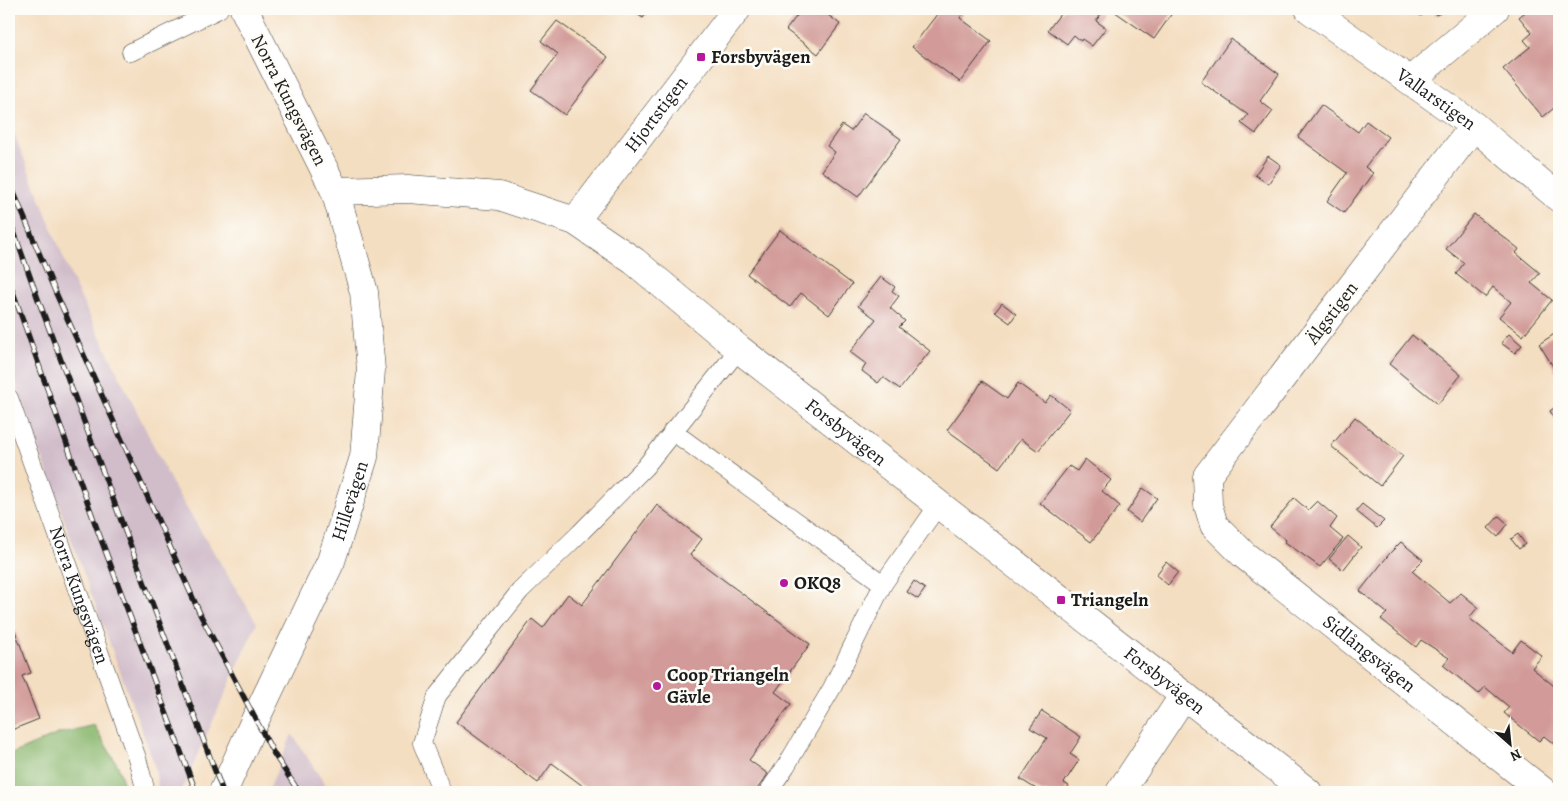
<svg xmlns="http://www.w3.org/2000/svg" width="1568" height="801" viewBox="0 0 1568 801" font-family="Alegreya,serif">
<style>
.industrial{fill:#d1bdca}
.forest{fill:#8bb870;stroke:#546a46}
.building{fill:#d29b99}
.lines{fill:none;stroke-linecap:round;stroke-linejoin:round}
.lane-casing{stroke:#3c3935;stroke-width:19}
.street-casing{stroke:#3c3935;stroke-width:29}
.secondary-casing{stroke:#3c3935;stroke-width:29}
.lane{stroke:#fff;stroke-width:18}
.street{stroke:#fff;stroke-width:28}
.secondary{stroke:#fff;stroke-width:28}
.rail-casing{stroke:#1c1c1c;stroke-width:5.5}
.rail{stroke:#fdfcf7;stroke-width:4;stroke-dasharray:11;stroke-linecap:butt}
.poi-dot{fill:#b5179e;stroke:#fdfcf7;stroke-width:2}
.labels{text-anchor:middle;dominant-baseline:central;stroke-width:5;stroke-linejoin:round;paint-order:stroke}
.poi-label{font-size:19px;font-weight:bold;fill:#1c1c1c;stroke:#fdfcf7;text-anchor:start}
.street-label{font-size:19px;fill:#1c1c1c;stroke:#fdfcf7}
</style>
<rect width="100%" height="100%" fill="#fdfcf7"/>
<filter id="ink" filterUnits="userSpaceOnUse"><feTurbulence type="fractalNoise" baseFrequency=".02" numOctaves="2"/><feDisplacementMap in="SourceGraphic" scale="10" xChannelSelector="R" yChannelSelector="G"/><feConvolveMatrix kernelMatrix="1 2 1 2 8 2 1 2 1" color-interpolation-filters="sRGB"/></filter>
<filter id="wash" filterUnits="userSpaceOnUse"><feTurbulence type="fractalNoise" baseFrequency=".0096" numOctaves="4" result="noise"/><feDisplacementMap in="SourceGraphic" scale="20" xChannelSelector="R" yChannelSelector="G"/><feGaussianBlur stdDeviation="1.12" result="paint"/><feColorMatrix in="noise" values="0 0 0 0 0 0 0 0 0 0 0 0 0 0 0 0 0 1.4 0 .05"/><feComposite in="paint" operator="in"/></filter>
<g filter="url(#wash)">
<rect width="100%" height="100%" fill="#f4dec1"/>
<path class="industrial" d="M9,121l65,163 101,205 82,134 -76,169h-22l-5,-29 -83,-224 -62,-175z
M292,734l38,58h-62z"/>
<path class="forest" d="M94,725l24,41 8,26h-117v-37l49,-21z"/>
<g id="blocks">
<path class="building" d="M630,9h20l-7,9z
M802,9h18l20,15 -22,30 -32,-24z
M941,9h22l2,1 -5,8 31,23 -31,41 -48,-35z
M1064,9h30l7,5 -5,7 10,7 -14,18 -10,-7 -1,2 -7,-6 -7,9 -19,-14z
M1111,9h64l-21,30z
M1417,9h32l-13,6 -3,-6 -13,7z
M1529,9h30v44l-1,1 1,2v48l-16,13 -40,-48 27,-22 -6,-7 8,-7 -13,-16z
M557,21l51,36 -43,58 -34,-25 27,-36 -17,-13z
M1231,39l48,35 -19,27 13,10 -17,23 -15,-11 7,-8 -47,-33z
M1321,105l37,27 8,-11 22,16 -23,30 8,6 -29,40 -17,-12 20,-28 -49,-36z
M864,113l37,26 -43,58 -36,-26 13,-19 -8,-6 15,-21 9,6z
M1268,156l13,9 -13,19 -13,-9z
M1474,214l45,35 -3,4 24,20 -9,10 21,17 -29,36 -24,-19 12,-15 -18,-15 -8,10 -29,-23 8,-11 -18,-14z
M780,230l72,54 -23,31 -28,-22 -11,14 -43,-33z
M881,277l14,10 -3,4 7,5 -9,12 15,13 -6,6 31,24 -30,38 -17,-12 -5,6 -16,-12 4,-7 -16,-12 26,-33 -18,-13z
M1002,303l14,11 -6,9 -15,-11z
M1559,331v45l-20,-32z
M1509,334l13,11 -7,8 -14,-10z
M1412,335l49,40 -23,29 -49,-40z
M982,381l25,18 11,-16 27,20 6,-8 19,15 -32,41 -17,-12 -22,29 -52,-38 27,-37h1z
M1559,404v22l-9,-15z
M1355,417l48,39 -23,30 -49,-40z
M1085,459l26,21 -9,11 18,15 -29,36 -51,-39 29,-37 8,5z
M1143,488l14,10 -17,24 -13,-10z
M1294,498l14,12 9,-9 20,17 -7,10 13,11 -23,28 -35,-25 1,-2 -16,-13z
M1362,504l22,17 -7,7 -21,-17z
M657,505l45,34 -12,16 120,89 -35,48 16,12 -42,56 19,14 -13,18h-164l-39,-29 -14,20 -82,-61 76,-103 11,9 25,-34 14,11z
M1499,516l9,8 -10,13 -10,-9z
M1518,534l7,10 -6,5 -8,-10z
M1348,536l13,11 -18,23 -14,-11z
M1401,542l22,18 -11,11 38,32 11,-10 17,14 -9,11 43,34 9,-12 21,16 -10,12 27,22v58l-15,-12 -5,5 -35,-28 5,-6 -24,-20 -6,7 -36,-29 6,-7 -28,-18 -5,7 -35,-28 6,-6 -27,-22 30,-38z
M1166,562l12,10 -10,13 -12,-10z
M914,581l11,8 -7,10 -11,-7z
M15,631l16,42 -9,3 17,43 -30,12v-98z
M1042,711l39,26 -11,17 9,6 -15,23 5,3 -4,6h-24l-21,-13 27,-41 -17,-10z"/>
</g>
</g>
<g filter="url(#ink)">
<use href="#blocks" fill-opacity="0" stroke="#3c3935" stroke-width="1"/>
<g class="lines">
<g class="lane-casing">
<g id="lane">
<path d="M131,52l88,-43"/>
<path id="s1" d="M9,398l128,360 9,34"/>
<path d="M672,431l211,153"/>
<path d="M442,792l-20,-49 15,-47 83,-105 60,-58 65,-66 94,-118"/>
<path d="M768,792l18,-26 46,-78 51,-104 56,-80"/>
</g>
</g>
<g class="street-casing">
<g id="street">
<path id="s2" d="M1309,9l165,117 85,72"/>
<path d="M1411,80l84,-71"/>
<path id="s3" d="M1474,126l-267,350 1,29 6,20 30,30 300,237"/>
<path id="s4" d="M575,221l162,-212"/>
<path d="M1120,792l64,-97"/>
</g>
</g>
<g class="secondary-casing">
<g id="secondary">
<path id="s5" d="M335,191l73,-2 91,7 76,25 59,40 105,88 569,443"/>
<path id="s6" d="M223,792l33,-74 75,-157 33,-104 7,-87 -7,-78 -29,-101 -91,-182"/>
</g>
</g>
<use href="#lane" class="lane"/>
<use href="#street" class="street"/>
<use href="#secondary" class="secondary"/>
<g class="rail-casing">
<path id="rail" d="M9,181l46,110 146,325 73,138 25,38
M9,218l29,81 185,493
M9,281l87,245 100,266"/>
</g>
<use href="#rail" class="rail"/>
</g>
</g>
<g class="poi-dot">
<rect x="696" y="52" width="10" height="10" rx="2.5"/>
<circle cx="784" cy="583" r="5"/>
<rect x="1056" y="595" width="10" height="10" rx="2.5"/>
<circle cx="657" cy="686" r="5"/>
</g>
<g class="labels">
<g class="poi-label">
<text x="711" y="57">Forsbyvägen</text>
<text x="794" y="583">OKQ8</text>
<text x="1071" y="600">Triangeln</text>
<text x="667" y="675">Coop Triangeln<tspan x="667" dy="22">Gävle</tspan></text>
</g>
<g class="street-label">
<text transform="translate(289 100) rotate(63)">Norra Kungsvägen</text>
<text stroke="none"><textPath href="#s2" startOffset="156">Vallarstigen</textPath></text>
<text stroke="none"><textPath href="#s4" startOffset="134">Hjortstigen</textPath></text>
<text transform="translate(1332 313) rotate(-53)">Älgstigen</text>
<text stroke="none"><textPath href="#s5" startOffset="588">Forsbyvägen</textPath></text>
<text stroke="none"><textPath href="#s6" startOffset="318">Hillevägen</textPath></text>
<text stroke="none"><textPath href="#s1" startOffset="209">Norra Kungsvägen</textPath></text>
<text stroke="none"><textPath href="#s3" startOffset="692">Sidlångsvägen</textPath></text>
<text stroke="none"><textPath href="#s5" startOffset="992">Forsbyvägen</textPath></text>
</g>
</g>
<rect width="1568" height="801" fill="none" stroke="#fdfcf7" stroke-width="30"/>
<g transform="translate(1510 744) rotate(153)" stroke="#fdfcf7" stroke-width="4" paint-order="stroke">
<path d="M0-4L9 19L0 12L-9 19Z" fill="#1c1c1c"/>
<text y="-8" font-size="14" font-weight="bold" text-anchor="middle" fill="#1c1c1c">N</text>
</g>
</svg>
